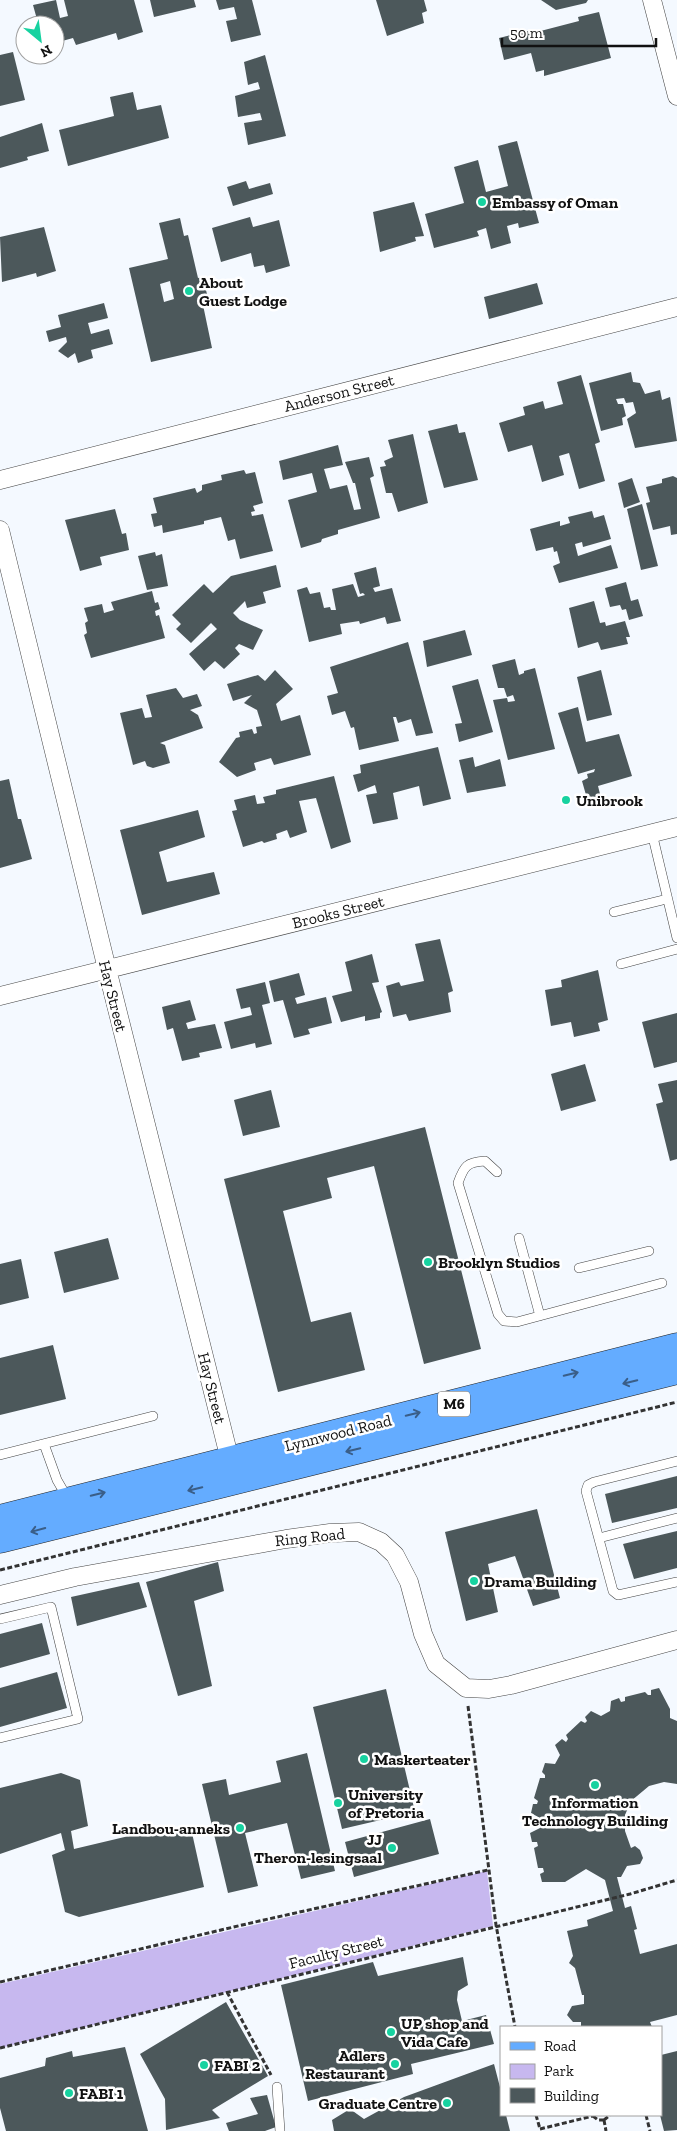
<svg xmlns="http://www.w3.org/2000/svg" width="677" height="2131" viewBox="0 0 677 2131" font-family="'Zilla Slab',serif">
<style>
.green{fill:#c7b8ef}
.building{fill:#4c585b;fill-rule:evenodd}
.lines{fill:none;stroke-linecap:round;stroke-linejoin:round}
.lane-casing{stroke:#444;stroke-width:10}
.street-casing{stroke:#444;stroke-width:19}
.primary-casing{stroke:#222;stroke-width:29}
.path{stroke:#333;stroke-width:3;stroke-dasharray:5 2.5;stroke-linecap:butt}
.lane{stroke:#fff;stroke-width:9}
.street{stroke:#fff;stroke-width:18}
.primary{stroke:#64acff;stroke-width:28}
.oneway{stroke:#3a5e88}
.poi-dot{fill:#17d2a0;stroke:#fff;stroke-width:2}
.labels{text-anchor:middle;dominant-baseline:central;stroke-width:5;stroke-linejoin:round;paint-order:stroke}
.shield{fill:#fff;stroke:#585858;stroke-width:1}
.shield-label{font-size:15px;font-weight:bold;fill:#111}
.poi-label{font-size:16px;font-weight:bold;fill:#111;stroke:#fff;text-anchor:start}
.street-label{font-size:16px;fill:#111;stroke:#fff}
</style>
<rect width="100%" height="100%" fill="#f4f9ff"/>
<path class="green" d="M487,1871l6,55 -493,122v-64z"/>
<path class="building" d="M56,0l4,18 8,-2 -4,-16h70l9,32 -25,8 -2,-7 -40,12 -3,-7 -18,5v-18h-22l5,-2 -5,-18z
M150,0h44l2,7 -42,10z
M216,0h36l9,35 -30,7 -5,-21 11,-2 -3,-12 -15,3z
M376,0h48l3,11 -5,2 2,10 -37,13z
M541,0h47l-2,3 -30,7z
M599,12l12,46 -67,18v-6l-8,2 -5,-19 -27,7 -5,-22 29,-7 1,3 50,-13 -1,-4z
M13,52l12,48 -25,6v-51z
M265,55l21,81 -38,9 -4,-22 18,-3 -2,-7 -22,4 -3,-21 25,-7 -2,-7 -10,3 -4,-23z
M133,92l4,18 24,-5 8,33 -101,28 -9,-36 55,-14 -4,-19z
M42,123l7,28 -22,6 1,3 -28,8v-31z
M517,141l22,82 -20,5 -1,-5 -11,3 4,17 -20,6 -5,-21 -9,3 2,5 -45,12 -9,-34 39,-11 -10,-36 24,-7 8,32 22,-6 -10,-40z
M246,181l3,8 21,-6 3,11 -40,12 -6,-19z
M414,202l10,34 -9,1 1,4 -36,11 -7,-40z
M250,217l3,10 26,-7 11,46 -24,7 -2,-8 -10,2 -3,-14 -30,9 -9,-34z
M180,218l4,18 4,-1 10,43 5,-1 6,26 -6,2 9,43 -61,14 -22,-94 39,-9 -9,-36zM170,281l4,18 -10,3 -4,-18z
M44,227l12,44 -19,6 -1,-4 -34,9 -2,-45z
M537,283l6,21 -54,15 -5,-22z
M104,303l4,15 -20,5 3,11 18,-5 4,15 -22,6 2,8 -15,5 -3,-10 -7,5 -10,-7 9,-9 -1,-5 -17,5 -3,-11 15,-4 -3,-12z
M631,372l2,10 7,1 5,11 15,-4 2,10 8,-3 7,44 -42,7 -8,-29 9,-6 -3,-11 -7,1 -2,-5 -8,1 2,5h5l3,12 -4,2 1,7 -22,6 -12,-48z
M581,375l19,67 -5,2 10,37 -26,8 -10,-36 -10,3 5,19 -22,7 -10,-37 -24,7 -9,-29 26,-8 -2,-8 20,-6 2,8 18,-5 -6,-22z
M457,424l2,9 6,-1 13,48 -34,8 -16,-57z
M413,434l15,69 -30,9 -6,-19h-6l-6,-26 6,-1 -2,-5 9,-4 -5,-17z
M338,445l5,20 -19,4 6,20 17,-4 7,25 7,-1 -6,-26h-2l-8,-21 24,-5 5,19 -4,2 10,40 -42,12v4l-16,5 -1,3 -20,6 -13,-48 29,-8 -5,-19 -29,7 -4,-19z
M244,470l2,4 9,-2 8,31 -10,3 2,5 -4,1 1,4 11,-2 10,37 -33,8 -5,-20 -7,2 -7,-24 -17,4v3l-41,9 -1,-8 -8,2 -3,-13 6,-1 -4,-15 42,-10 2,5 5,-3v-5l20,-5 -1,-5z
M673,476l4,2v56l-6,1 -1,-9 -17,4 -7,-27 4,-1 -4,-15 16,-4v-4z
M632,478l8,24 -16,6 -6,-25z
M642,504l16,62 -17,4 -14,-61z
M115,509l7,25 4,-1 3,17 -29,7 2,8 -22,6 -15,-51z
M592,511l2,7 10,-3 7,24 -28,8 -1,-5 -7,2 3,12 33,-11 7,23 -59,15 -6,-17 7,-3 -3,-12 -3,1 -1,-5 -17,4 -6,-22 30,-8v5l10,-3 -2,-6z
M155,552l1,4 6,-2 6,32 -21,4 -9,-34z
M276,565l5,22 -18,5 3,11 -19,5 -2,-7 -12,12 7,7 23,10 -10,20 -14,-6 -4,4 5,6 -16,15 -9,-8 -11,10 -15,-17 28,-25 -6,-6 -20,20 -15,-14 5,-5 -9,-9 32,-31 9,9 18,-17z
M376,567l4,19 -7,2 2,4 17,-4 9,33 -14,3 -2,-7 -25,7 -1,-3 -19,3 2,10 -33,8 -12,-52 10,-3 3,7 10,-2 4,16 6,-1 1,3h5l-4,-21 21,-5 5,13 7,-2 -2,-2 -3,1 -6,-21z
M626,582l5,19 7,-2 5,17 -14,4 -3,-11 -4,1 -2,-5 -10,2 -5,-19z
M152,591l3,12 3,-1 2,7 -5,2 1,5 3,-1 6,23 -74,20 -7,-23 3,-2 -2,-10 3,-2 -4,-13 18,-4 2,9 10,-3 -3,-8z
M594,601l6,22 5,-1 1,4 19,-5 5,16h-4l2,7 -27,6 -3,-8 -20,6 -9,-40z
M465,630l7,25 -45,12 -4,-26z
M408,642l25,91 -17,3 -5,-17 -13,4 -2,-6h-3l6,24 -40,9 -5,-23 -3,1 -6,-17 -13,4 -5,-19 11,-3 -8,-26z
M515,659l4,16 5,-2v-2l11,-3 20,81 -47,11 -15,-60 14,-2 1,4 7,-1 -2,-6 -6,2 -3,-9h-6l-6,-23z
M275,670l18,19 -17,15 5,17 19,-6 11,40 -37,10 -3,-7 -17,5 2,7 -19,7 -18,-15 17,-24 4,-1 -1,-5 13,-3 2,5 3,-1 -1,-6 6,-1 -5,-16 -13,-7 8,-8 -19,6 -6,-17 31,-9 7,6z
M601,670l11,45 -25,6 -10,-44z
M478,679l15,53 -34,10 -4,-18 7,-1 -10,-37z
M176,688l7,10 14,-4 5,12 -12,4 8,5 5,13 -43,15 5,2 5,18 -17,5 -6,-2 -2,-5 -12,4 -13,-52 22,-5 3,10 7,-1 -6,-22z
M578,707l8,35 33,-8 13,42 -34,10 3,12 -13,4 -6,-21 6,-3 -1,-4 7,-2 1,-3 -17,5 -20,-61z
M438,747l13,52 -28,7 -4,-20 -26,7 5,26 -25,5 -7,-29 11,-2 -2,-8 -17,7 -5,-17 8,-2 -1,-8z
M473,757l2,10 25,-8 6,27 -39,7 -8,-33z
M334,776l17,66 -20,7 -15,-51 -17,3 8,31 -17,6 -3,-8 -11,4 1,5 -13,4 -2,-2 -19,6 -11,-36 5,-1 -3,-10 21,-5 2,9 8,-1 -2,-6 13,-3v-4z
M9,779l9,40h3l11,40 -32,9v-87z
M198,810l7,27 -46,15 8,30 47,-10 6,22 -78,21 -22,-85z
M440,939l13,52 -5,2 3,19 -42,9 -3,-7 -13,3 -7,-31 13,-4 2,4 23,-5 -9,-37z
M372,954l7,28 -7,1 10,29 -2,1v5l-15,3v-5l-24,6 -9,-26 20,-5 -7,-29z
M598,970l10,50 -10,3 2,8 -26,6 -3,-15 -20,4 -6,-36 17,-3 -1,-7z
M299,973l6,22 -10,3 2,6 29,-7 6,26 -24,6 2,5 -16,4 -11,-38 -9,2 -5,-21z
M265,982l5,21 -8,2 10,39 -16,4 -1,-5 -24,6 -7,-27 28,-7 -2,-8 -9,2 -5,-20z
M190,1000l6,20 -10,3 2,6 27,-5 7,24 -23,5 1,4 -18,4 -9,-33 -6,2 -5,-23z
M677,1013v49l-23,6 -12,-46z
M585,1064l11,37 -35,10 -10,-37z
M677,1080v79l-7,2 -14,-57 7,-2 -5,-18z
M271,1090l9,37 -37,9 -9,-36z
M425,1127l56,222 -57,15 -50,-198 -47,12 5,20 -49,13 28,111 40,-10 14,58 -87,22 -54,-213z
M108,1238l11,41 -55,14 -10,-41z
M21,1259l8,39 -29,7v-41z
M53,1345l13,54 -66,16v-57z
M677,1476v32l-65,15 -7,-29z
M537,1509l23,89 -27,8 -18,-50 -27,8 10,48 -32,9 -21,-89z
M677,1531v37l-43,11 -11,-35z
M218,1562l6,29 -30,10 18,85 -34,10 -32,-114z
M139,1582l8,25 -70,19 -6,-29z
M42,1623l8,31 -50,14v-34z
M57,1672l10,36 -67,19v-39z
M659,1688l11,21v9l7,3v63l-13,-2 -15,4 -18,15 -6,14v16l6,17 4,-2 5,4 3,8 -3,6 -13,2 -6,11h-4l8,31 6,-2 6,23 -3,1 6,24 37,-10v71l-27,7 2,5h-71v-5h-8l-6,-7 5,-9 12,-2v-9h-2l-7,-27 -6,-5 4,-7 -6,-25 21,-5 -1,-6 26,-9 -8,-31 -19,-11 -21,13h-23l-2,-8 4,-2 -1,-4h-5l-4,-20 4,-2 -1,-4h-5l-2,-9 10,-5v-10l-9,-5 2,-9h4l1,-3 -4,-3 6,-20h5v-3l-3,-3 3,-9 10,1 5,-9 -5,-10 7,-6 4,3 2,-3 -2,-4 15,-14 4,2 2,-2 -2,-4 6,-6 10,5 9,-5 1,-10 8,-3 2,4 4,-1v-4l20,-5 3,3h3v-5z
M386,1689l29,123 -73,17 -29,-122z
M307,1753l28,118 -34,8 -14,-56 -42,10 13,53 -30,7 -26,-109 24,-5 3,16 52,-13 -5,-21z
M61,1773l19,7 8,46 -17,5 3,18 97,-23 21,7 12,54 -125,30 -14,-5 -13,-57 13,-5 -4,-17 -61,21v-66z
M430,1819l9,35 -85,23 -9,-35z
M463,1957l5,28 -10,6 -1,9 5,21 24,-6 8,29 -83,20 2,10 -105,27 -27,-116 92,-23 5,14z
M226,2002l42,74 -56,34 8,8 -54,12 -1,-31 -25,-45z
M125,2047l23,84h-142l-6,-23v-30l45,-12 1,-8 26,-7 1,6z
M677,2051v79l-13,1 -4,-16 1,-60z
M494,2064l7,27v24h5l4,16h-176l-2,-11 18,-11 14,10 40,-22z
M267,2095l9,32 -11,4h-36l-3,-8 32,-9 -8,-16z"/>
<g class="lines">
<g class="lane-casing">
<path id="lane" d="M652,833l25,105
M614,912l53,-13
M621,964l56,-15
M497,1172l-12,-11c-18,1 -21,5 -27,22l40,131 6,7 13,1 145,-39
M519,1238l21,78
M579,1268l70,-17
M44,1444l13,36 11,19
M0,1455l153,-39
M677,1461l-83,21 -6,3 -2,6 27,100 5,4 59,-13
M599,1538l78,-20
M0,1619l51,-12 27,112 -78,19
M277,2087l3,44"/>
</g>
<g class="street-casing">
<path id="street" d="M652,0l25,96
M0,480l677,-173
M0,530l107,439 123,491
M0,996l677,-169
M0,1595l75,-18 211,-38 44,-6 29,-1 22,10 14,13 14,27 14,52 13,30 30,24 23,1 22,-4 166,-45"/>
</g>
<g class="primary-casing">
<path id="primary" d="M0,1519l677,-172
M0,1539l677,-169"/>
</g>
<path class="path" d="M0,1570l677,-168
M468,1706l28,219 19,102
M0,1982l255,-60 233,-52
M227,1992l44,83
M0,2048l630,-154 47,-14
M536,2115l4,14
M646,2115l4,16
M593,2116l5,4h6
M604,2120l2,11
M604,2120l6,-5
M540,2129l53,-13"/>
<use href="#lane" class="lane"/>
<use href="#street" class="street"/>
<use href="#primary" class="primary"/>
</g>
<defs><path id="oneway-shaft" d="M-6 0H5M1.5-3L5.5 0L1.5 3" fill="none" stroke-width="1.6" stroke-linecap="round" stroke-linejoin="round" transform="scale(1.25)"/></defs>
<g class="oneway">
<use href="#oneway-shaft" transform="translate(571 1374) rotate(-14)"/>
<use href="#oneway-shaft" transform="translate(630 1382) rotate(166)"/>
<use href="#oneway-shaft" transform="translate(413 1414) rotate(-14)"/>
<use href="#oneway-shaft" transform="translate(353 1450) rotate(166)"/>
<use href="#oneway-shaft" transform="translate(195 1489) rotate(166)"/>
<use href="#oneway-shaft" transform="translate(98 1494) rotate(-14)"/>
<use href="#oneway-shaft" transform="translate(38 1530) rotate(165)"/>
</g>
<g class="poi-dot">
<circle cx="482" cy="202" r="5"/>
<circle cx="189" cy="291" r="5"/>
<circle cx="566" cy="800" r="5"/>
<circle cx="428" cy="1262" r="5"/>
<circle cx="474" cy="1581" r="5"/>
<circle cx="364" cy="1759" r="5"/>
<circle cx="595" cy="1785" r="5"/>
<circle cx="338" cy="1803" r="5"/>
<circle cx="240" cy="1828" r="5"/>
<circle cx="392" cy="1848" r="5"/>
<circle cx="391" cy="2032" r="5"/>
<circle cx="395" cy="2064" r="5"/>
<circle cx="204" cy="2065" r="5"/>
<circle cx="69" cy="2093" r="5"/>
<circle cx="447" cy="2103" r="5"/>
</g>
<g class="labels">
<rect class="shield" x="438" y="1391.5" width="32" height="25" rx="4"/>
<g class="shield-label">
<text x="454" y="1404">M6</text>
</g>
<g class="poi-label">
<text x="492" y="202">Embassy of Oman</text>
<text x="199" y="282">About<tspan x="199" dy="18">Guest Lodge</tspan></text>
<text x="576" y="800">Unibrook</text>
<text x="438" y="1262">Brooklyn Studios</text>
<text x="484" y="1581">Drama Building</text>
<text x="374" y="1759">Maskerteater</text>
<text x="348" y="1794">University<tspan x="348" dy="18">of Pretoria</tspan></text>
<text x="595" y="1802" text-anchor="middle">Information<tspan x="595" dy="18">Technology Building</tspan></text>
<text x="230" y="1828" text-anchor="end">Landbou-anneks</text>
<text x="382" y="1839" text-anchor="end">JJ<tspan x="382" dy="18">Theron-lesingsaal</tspan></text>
<text x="401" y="2023">UP shop and<tspan x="401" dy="18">Vida Cafe</tspan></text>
<text x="385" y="2055" text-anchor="end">Adlers<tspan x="385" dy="18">Restaurant</tspan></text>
<text x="214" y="2065">FABI 2</text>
<text x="79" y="2093">FABI 1</text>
<text x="437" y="2103" text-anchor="end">Graduate Centre</text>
</g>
<g class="street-label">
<text transform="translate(339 393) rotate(-14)">Anderson Street</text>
<text transform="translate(338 912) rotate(-14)">Brooks Street</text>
<text transform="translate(113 996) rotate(76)">Hay Street</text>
<text transform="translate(212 1388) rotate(76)">Hay Street</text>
<text transform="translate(338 1433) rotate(-14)">Lynnwood Road</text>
<text transform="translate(310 1537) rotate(-6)">Ring Road</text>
<text transform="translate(336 1952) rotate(-14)">Faculty Street</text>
</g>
</g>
<rect x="500" y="2026" width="162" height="90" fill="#ffffff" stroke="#a0a0a0"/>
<rect x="510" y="2042" width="25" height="8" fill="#64acff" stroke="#a0a0a0"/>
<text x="544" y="2051" font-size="15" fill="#111111">Road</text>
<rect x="510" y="2064" width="25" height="15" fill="#c7b8ef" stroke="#a0a0a0"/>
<text x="544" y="2076" font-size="15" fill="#111111">Park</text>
<rect x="510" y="2088" width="25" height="15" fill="#4c585b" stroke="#a0a0a0"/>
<text x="544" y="2101" font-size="15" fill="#111111">Building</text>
<g transform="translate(40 40) rotate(151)"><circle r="24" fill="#ffffff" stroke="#a0a0a0"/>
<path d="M0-4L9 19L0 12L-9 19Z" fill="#17d2a0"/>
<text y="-8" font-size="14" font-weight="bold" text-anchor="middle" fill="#111111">N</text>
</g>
<path d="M502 38v8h154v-8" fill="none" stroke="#111111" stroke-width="2.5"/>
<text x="510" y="38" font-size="15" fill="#111111" stroke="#ffffff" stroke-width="4" paint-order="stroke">50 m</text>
</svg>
